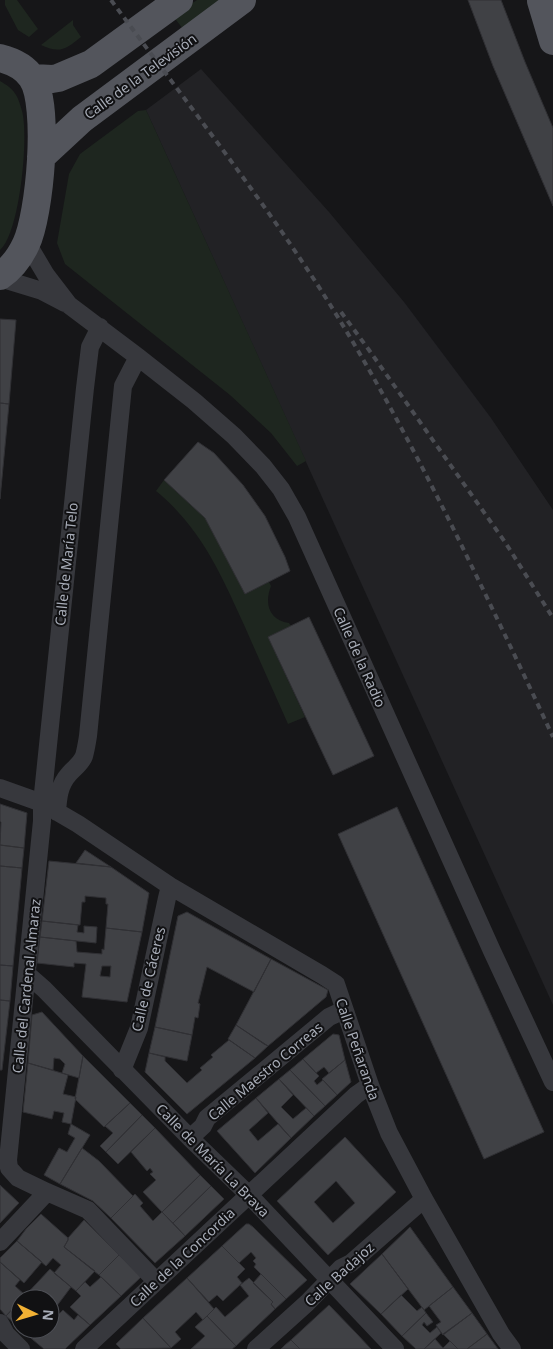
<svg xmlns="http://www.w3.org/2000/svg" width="553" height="1349" viewBox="0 0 553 1349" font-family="'Noto Sans',sans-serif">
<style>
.built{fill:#222225}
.green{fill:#1e261f}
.building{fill:#404145;stroke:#303034;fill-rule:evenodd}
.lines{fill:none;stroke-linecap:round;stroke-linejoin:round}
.street{stroke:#37383d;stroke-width:18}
.primary{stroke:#53555c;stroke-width:28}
.rail{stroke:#4a4c52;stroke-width:4;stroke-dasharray:6 5;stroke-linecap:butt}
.labels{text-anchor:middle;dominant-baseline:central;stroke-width:4;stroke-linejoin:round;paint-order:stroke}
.street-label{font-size:14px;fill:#a8adb8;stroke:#111113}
</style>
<rect width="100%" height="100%" fill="#161618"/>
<path class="built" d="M201,69l128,143 75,90 87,116 62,92v495l-407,-895z"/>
<path class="green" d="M5,0h12l21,29 -9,8 -11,-7 -13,-25z
M197,0h24l-38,29 -10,-13z
M73,20v5l8,12c-15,12 -21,17 -40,8z
M0,81c14,8 18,14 22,30 7,24 -2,122 -22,139z
M146,110l160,351 -9,5 -26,-33 -41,-38 -165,-131 -8,-21 12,-69 11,-20 58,-43z
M164,480l41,38 40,76 24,-12 2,4c-7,18 -2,34 18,37l2,3 -23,11 37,80 -17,7c-14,-32 -29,-65 -43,-97 -24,-53 -44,-99 -89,-136z"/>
<path class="building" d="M468,0h33l24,62 28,66v78l-60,-140z
M0,319l16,1 -7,84 -9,-1z
M0,403l9,1 -9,95z
M198,442l16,11 29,32 22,31 20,41 5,14 -45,23 -40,-76 -41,-38z
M309,617l65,139 -41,19 -65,-138z
M0,804l27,9 -3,35 -24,-3 1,-23 -1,-1z
M397,807l147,325 -60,27 -146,-325z
M0,845l24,3 -2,20 -22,-2z
M85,850l26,17 -35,-4z
M49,861l62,6 38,26 -7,39 -36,-4 2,-24h-2v-6l-21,-2v6h-3l-2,23 -38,-4z
M0,866l22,2 -9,98 -13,-1z
M187,912l84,47 -17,33 -47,-25 -9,36 2,1 -2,14 -3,-1 -3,18 -37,-8 23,-111z
M42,921l36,4 -1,7 7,1v-7l13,1 -1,16 -56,-6z
M106,928l36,4 -15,70 -45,-5 4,-33 -12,-1v4l-37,-4 3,-26 36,4 1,11 25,2v-5l2,1zM102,966h9l-1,11 -10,-1z
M271,959l57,31 -2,7 -58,49 -32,-21z
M0,965l13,1 -3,35 -10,-1z
M0,1000l10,1 -8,69h-2z
M42,1012l41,44 -4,22 -17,-5 3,-9 -5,-5 -6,-1 -1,12 -25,-7 4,-48z
M236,1025l28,19 4,2 -13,12 -27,-19z
M155,1027l37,8 -5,26 -38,-8z
M333,1034l6,1 6,25 -16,13 -5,-6 -8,6 -13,-14z
M229,1040l26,18 -68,56 -42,-42 4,-19 16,4v4l22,22 15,-13 -2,-2 13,-11 -2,-2z
M83,1056l47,47 -26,24 -29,-28z
M303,1059l16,17 -5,5 3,4 6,-5 14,15 -12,11 -35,-36z
M345,1060l6,22 -14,13 -15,-16z
M28,1063l40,12 -5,19 13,3 -5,27 -9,-2 2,-9 -10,-2 -2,8 -29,-7z
M290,1070l35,36 -11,10 -35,-37z
M279,1079l14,16 -12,12 12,12 13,-11 8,8 -23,22 -35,-40z
M256,1098l12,15 -19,17 9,11 20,-17 13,14 -36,35 -38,-42z
M130,1103l12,12 -36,37 -6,-6 13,-13 -8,-7z
M142,1115l13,13 -37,36 -12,-12z
M71,1124l19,11 -30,49 -16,-9 15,-27 8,4 8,-14 -7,-4z
M155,1128l45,47 -38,37 -19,-20 13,-12 -6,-6 3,-2 -3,-4 -3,3 -16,-19z
M345,1137l51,55 -68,63 -51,-54zM336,1181l19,22 -22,20 -19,-21z
M82,1148l17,13 34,35 -22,22 -18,-17 -33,-17z
M200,1175l11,11 -38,37 -11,-11z
M0,1185l19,18 -19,20z
M211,1186l13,13 -39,37 -12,-13z
M135,1194l8,9 -3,3 13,15 9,-9 23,24 -30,27 -44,-45z
M41,1214l27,24v2l-4,7 31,24 -19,20 -22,-18 7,-8 -8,-7 -7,8 -29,-25 9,-12z
M84,1220l35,35 -20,20 -35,-28 4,-7v-2z
M246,1224h3l4,3 54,53 -21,19 -32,-32 2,-3 -3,-3 3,-3 -5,-6 -12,11 -17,-17z
M410,1227l43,60 -29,23 -42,-56z
M17,1241l25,21 -18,21 -24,-21v-4z
M222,1246l23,23 -8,8 5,6 -19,18 -6,-6 -8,7 -22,-24z
M382,1254l26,35 -27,25 -31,-30z
M119,1255l22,22 -20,19 -22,-21z
M0,1262l20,18 -5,6 10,9 -3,4h-2v2l-14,15 -6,-7z
M50,1269l21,18 -21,28v-16h-28z
M261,1274l25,25 -11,10 -4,-5 2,-2 -20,-19z
M101,1277l20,19 -31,29 -20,-18 11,-11 -5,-5 9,-9 5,5z
M187,1278l27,31 -11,11 -7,-8 -21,20 6,7 -10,9 -28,-30z
M249,1278l24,24 -2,2 4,5 -39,37 -29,-30 9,-9 9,10 24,-21 -9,-11z
M453,1287l19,26 -29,22 -7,-10 5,-3 -12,-16z
M401,1295l16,16 5,-4 4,6 -24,23 -21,-22z
M20,1301v27l-14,-12z
M329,1305l28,29 14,15h-71l-9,-9z
M63,1310l11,10 4,-5 12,10 -25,24h-21l-12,-10 8,-10h10v-6z
M426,1313l7,9 -6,4 -3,-4 -2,3 8,8 7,-6 4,6 -17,16h-8l-14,-13z
M472,1313l15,21 -20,15h-9l-15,-15z
M207,1316l29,30 -4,3h-41l14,-13 -10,-9z
M143,1318l28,30 -50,1 -5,-5z
M21,1329h19l-8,10z
M487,1334l11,15h-31z
M435,1339l8,9 7,-7 8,8h-34z
M291,1340l9,9h-19l4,-4z"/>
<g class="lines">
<path class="street" d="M27,243l19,32 23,30 69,52 56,44 40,35 29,30 18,23 16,28 195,434 61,131
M0,278l42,13 23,12
M100,327l-10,20 -5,41 -43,415v18l-34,339 1,8 9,10 29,14 41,18 68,71
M0,788l42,15 36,21 92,62 152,89 14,9 34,101 19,48 35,66 77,135 11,15
M57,812c1,-14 2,-27 12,-38 5,-6 12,-10 15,-18 2,-7 3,-14 4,-20l35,-350 15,-29
M28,975l16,14 146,149 59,57 146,154
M122,1070l17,-42 28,-130 3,-12
M190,1138l13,-12 4,-8 122,-101 15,-7
M0,1242l47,-50
M0,1323l6,11 15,15
M84,1349l272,-254 14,-10
M256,1349l51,-46 34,-35 10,-5 73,-64"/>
<path class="primary" d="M541,1l12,40
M0,58c12,3 25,9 32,20 18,26 8,137 -6,166 -6,13 -14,24 -26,32
M33,78l19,1 6,-1 33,-14 88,-64
M41,157l41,-38 160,-119"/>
<path class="rail" d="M111,0c69,94 142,186 206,284 51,79 95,162 137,246 34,69 67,138 99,207
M341,312l28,38 136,192 48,76"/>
</g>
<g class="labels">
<g class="street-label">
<text transform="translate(140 76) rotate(-36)">Calle de la Televisión</text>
<text transform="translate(66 564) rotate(-84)">Calle de María Telo</text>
<text transform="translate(360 657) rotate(66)">Calle de la Radio</text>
<text transform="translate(148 979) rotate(-77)">Calle de Cáceres</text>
<text transform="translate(26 986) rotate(-84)">Calle del Cardenal Almaraz</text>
<text transform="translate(358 1049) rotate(71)">Calle Peñaranda</text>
<text transform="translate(265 1071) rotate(-40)">Calle Maestro Correas</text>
<text transform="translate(213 1160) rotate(45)">Calle de María La Brava</text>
<text transform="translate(182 1257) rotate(-43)">Calle de la Concordia</text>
<text transform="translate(339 1274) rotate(-42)">Calle Badajoz</text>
</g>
</g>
<g transform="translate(35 1314) rotate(95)"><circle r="24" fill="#111113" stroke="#4d4f55"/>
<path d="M0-4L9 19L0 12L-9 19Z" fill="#f2b134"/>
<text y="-8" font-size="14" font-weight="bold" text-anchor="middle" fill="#a8adb8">N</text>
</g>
</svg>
